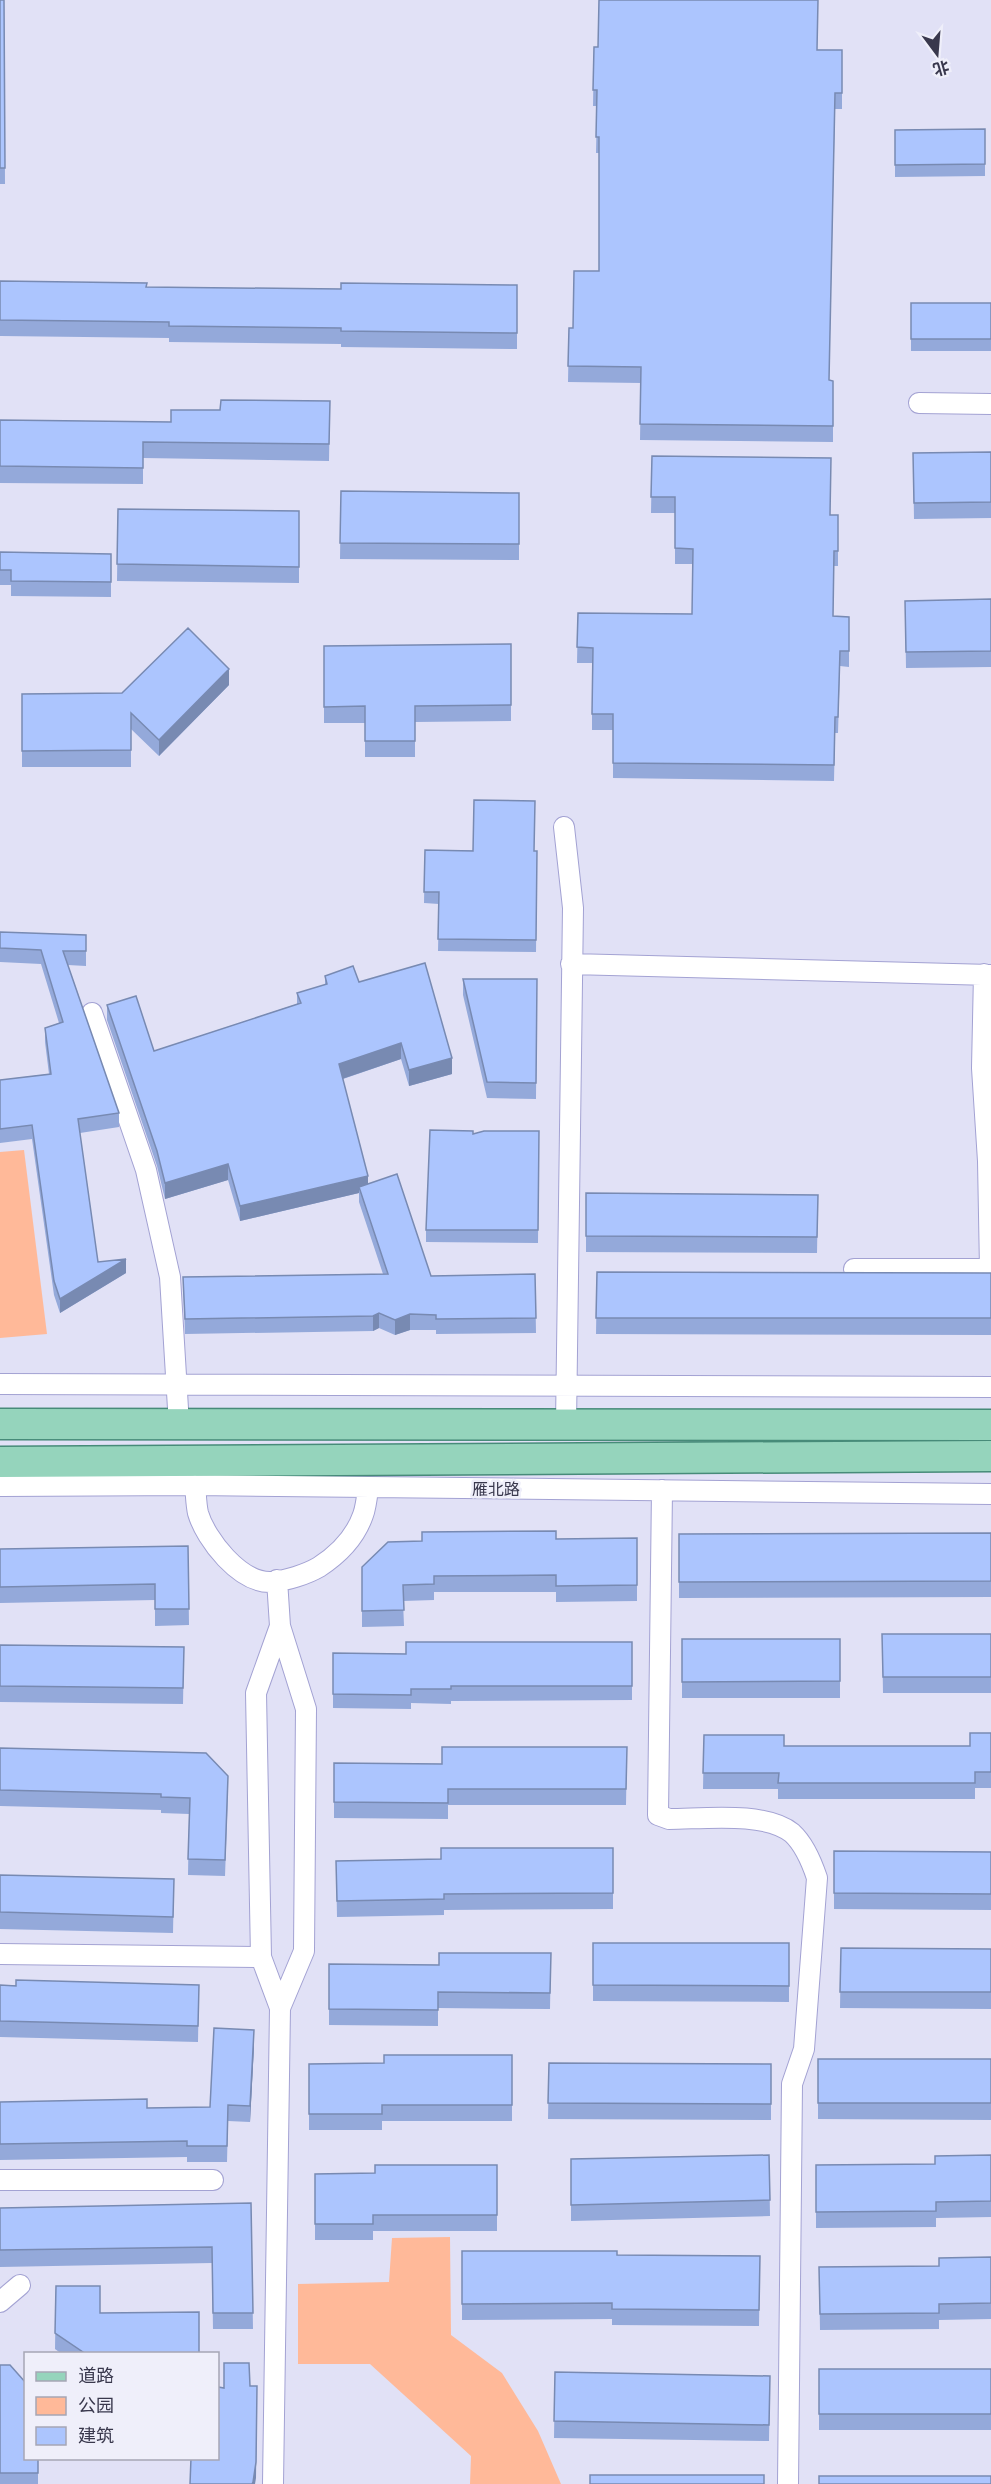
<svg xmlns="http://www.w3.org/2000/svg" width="991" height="2484" viewBox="0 0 991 2484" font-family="Quicksand,'Noto Sans SC',sans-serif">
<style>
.green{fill:#ffb999}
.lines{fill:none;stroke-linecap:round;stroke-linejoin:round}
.street-casing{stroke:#a3a2d3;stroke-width:22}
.primary-casing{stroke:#478b79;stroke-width:33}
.street{stroke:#fff;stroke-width:20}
.primary{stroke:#95d4bc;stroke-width:30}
.wall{fill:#94a9da}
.shaded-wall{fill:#788ab2}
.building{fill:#acc5fe;stroke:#788ab2;stroke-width:1.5}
.labels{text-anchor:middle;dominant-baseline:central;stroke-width:5;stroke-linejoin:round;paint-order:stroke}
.street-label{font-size:16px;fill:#39384d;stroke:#efeffa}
</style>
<rect width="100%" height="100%" fill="#e1e1f6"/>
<path class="green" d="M24,1150l23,184 -47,4v-186z
M450,2237l1,98 51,38 36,58 23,53h-91l1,-28 -101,-92h-72v-80l91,-2 3,-44z"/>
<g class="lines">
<g class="street-casing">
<path id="street" d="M919,403l72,1
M564,827l9,81 -7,517
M571,964l420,11
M984,974l-2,94 6,93 2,108
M92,1013l54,157 24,107 9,148
M854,1269h137
M0,1384l991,3
M195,1485c1,9 1,19 3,28 8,27 42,70 73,69 15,-1 36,-8 48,-15 20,-13 36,-29 44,-52 3,-8 4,-18 5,-27
M0,1486l195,-1 796,9
M662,1490l-4,325 11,4c33,0 96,-8 123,14 12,11 20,30 25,45l-13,171 -12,35 -4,400
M280,1626l26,83 -2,242 -24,57
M0,1954l261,3
M0,2180h213
M0,2302l20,-17
M273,2484l7,-476 -19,-51 -5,-264 24,-67 -3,-46"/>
</g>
<g class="primary-casing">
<path id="primary" d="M0,1424l991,1
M0,1462l991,-6"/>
</g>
<use href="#street" class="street"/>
<use href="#primary" class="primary"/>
</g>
<path class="wall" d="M0,0h4l1,184h-5z
M594,47l248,3v59h-7l-6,271 4,1v61l-193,-2 1,-57 -73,-1 1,-54h4l26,-57v-118h-3l1,-47h-4z
M985,129v47l-90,1v-47z
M0,281l146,6 195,2 176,-4v64l-176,-2v-3l-172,-2v-4l-169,-2z
M911,303h80v48h-80z
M330,401l-1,60 -186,-3v26l-143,-1v-63l171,2 49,-12z
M991,452v66l-77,1 -1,-66z
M652,456l179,59h7v51h-4l-1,50 16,1v50l-9,-1 -2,67h-3l-1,48 -221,-3v-48h-21v-67h-15l1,-50 114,1 1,-50h-18v-51h-24z
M341,491l178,2v67l-179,-1z
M118,509l181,2v72l-182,-2z
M0,552l111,2v43l-100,-1v-11h-11z
M991,599v68l-85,1 -1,-67z
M511,644v77l-96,1v35h-50v-34h-41v-77z
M229,685l-70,71 -28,-27v38h-109v-73l100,-1z
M425,850l112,1 -1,101 -98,-1 1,-47 -15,-1z
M0,932l86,3v31l-18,-1 51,148v14l-39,6 18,129 28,11 -66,40 -6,-18 -22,-156 -32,4v-63l49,-6 -4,-32v-14l14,-5 -18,-59 -41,-2z
M325,976l34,6 93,92 -43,12 -8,-27 -58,20 25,105 63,92 104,-2 1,59 -100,1v-4h-26l-15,5 -16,-7 -6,3 -188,3 -2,-57 200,-3 -24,-72v-9l-119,28 -12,-41 -63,19 -8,-33 -50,-146v-15l47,46 143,-47v-11l28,-8z
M463,979h74l-1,120 -49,-1 -24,-103z
M539,1131l-1,112 -112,-1v-12l47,-96z
M586,1193l232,2 -1,58 -231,-1z
M597,1272l394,1v62l-395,-1z
M991,1533v64l-312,1v-64z
M637,1538v63l-81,1v-10h-122v8l-31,1 1,25 -42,1v-60l194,-28z
M188,1546l1,79 -34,1v-26l-155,3v-54z
M882,1634h109v59h-108z
M682,1639h158v59h-158z
M632,1642v58l-181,1v3l-40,-1v6l-78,-1v-55l73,1z
M0,1645l184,2 -1,57 -183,-2z
M991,1733v55h-16v11h-197v-10h-75l1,-54 80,11h186z
M627,1747l-1,58h-178v14l-114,-1v-55l108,1z
M0,1748l228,44 -3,84 -37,-1 1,-61 -28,-1v-3l-161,-4z
M613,1848v61l-169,1v5l-107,2 -1,-56 105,-2z
M834,1851l157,1v58l-157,-1z
M0,1875l174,4 -1,54 -173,-4z
M593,1943h196v59l-196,-1z
M841,1948l150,1v60l-151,-1z
M551,1953l-1,56 -112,-1v18l-109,-1v-61l110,1z
M0,1985h199l-1,57 -198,-5z
M254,2046l-4,76 -22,-1 -1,41h-40v-5l-187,3v-58l147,6 63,-1z
M512,2055v66h-130v9h-73v-66l75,-1z
M818,2059h173v61l-173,-1z
M549,2063l222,1v56l-223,-1z
M769,2155l1,61 -199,5v-62z
M991,2155v62l-55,1v9l-120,1v-63l119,-1z
M497,2165v66h-124v9h-58v-66l60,-1z
M251,2203l2,126h-40l-1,-66 -212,4v-59z
M462,2251l155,4 143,1 -1,70 -147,-1v-6l-150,1z
M991,2257v62l-52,1v9l-119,1 -1,-63 120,-1z
M56,2286l44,27 99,41h-137l-7,-5z
M0,2365l38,93v26h-38z
M819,2369h172v61h-172z
M555,2372l215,4 -1,65 -215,-3z"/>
<path class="shaded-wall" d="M229,669v16l-70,71v-16z
M401,1043v16l-62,21v-16z
M452,1058v16l-43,12v-16z
M228,1164v16l-63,19v-16z
M368,1176v15l-9,-4v6l-119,28v-15z
M126,1259v14l-66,40v-14z
M379,1313v15l-6,3v-15z
M410,1314v16l-15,5v-15z
M254,2030v16l-4,76v-16z
M257,2402l-1,76 -1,6h-3z"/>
<path class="building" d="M0,0h4l1,168h-5z
M599,0h219l-1,50h25v43h-7l-6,287 4,1v45l-193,-2 1,-57 -73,-1 1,-38h4l1,-57h25v-134h-3l1,-47h-4l1,-43h4z
M985,129v35l-90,1v-35z
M0,281l147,2 -1,4 195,2v-6l176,2v48l-176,-2v-3l-172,-2v-4l-169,-2z
M911,303h80v36h-80z
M221,400l109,1 -1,43 -186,-2v26l-143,-2v-46l171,2v-12h49z
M991,452v50l-77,1 -1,-50z
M652,456l179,2 -1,57h8v36h-4l-1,65 16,1v34h-9l-2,66h-3l-1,48 -221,-2v-49h-21l1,-66 -16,-1 1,-34 114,1 1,-65 -18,-1v-51h-24z
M341,491l178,2v51l-179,-1z
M118,509l181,2v56l-182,-3z
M0,552l111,2v28l-100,-1v-11h-11z
M991,599v52l-85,1 -1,-51z
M188,628l41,41 -70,71 -28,-27v37l-109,1v-57l100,-1z
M511,644v61l-96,1v35h-50v-35l-41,1v-61z
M474,800l61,1 -1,50h3l-1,89 -98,-1 1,-47h-15l1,-42 48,1z
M0,932l86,3v16h-23l56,162 -41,6 20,143 28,-3 -66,40 -6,-18 -22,-156 -32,4v-49l51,-6 -6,-46 18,-6 -22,-72 -41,-2z
M425,963l27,95 -43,12 -8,-27 -62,21 29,112 -128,30 -12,-42 -63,19 -8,-32 -50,-146 29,-9 18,55 147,-48 -4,-10 30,-9 -2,-8 28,-10 6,16z
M463,979h74l-1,104 -49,-1z
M430,1130l43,1v3l11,-3h55l-1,99h-112z
M397,1174l34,102 104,-2 1,44 -100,1v-4l-26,-1 -15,6 -16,-7 -6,3 -188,3 -2,-42 205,-3 -29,-87z
M586,1193l232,2 -1,42 -231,-1z
M597,1272l394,1v45h-395z
M556,1531v8l81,-1v47l-81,1v-11l-122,1v8l-31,1 1,25 -42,1v-44l26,-25 34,-1v-9z
M991,1533v48l-312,1v-48z
M188,1546l1,63h-34v-25l-155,3v-38z
M882,1634h109v43h-108z
M682,1639h158v42l-158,1z
M406,1642h226v44h-181v3h-40v6l-78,-1v-41l73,1z
M0,1645l184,2 -1,41 -183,-2z
M970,1733h21v39h-16v11h-197l1,-10h-76l1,-38h80v11h186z
M442,1747h185l-1,42h-178v14l-114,-1v-39l108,1z
M0,1748l206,5 22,23 -3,84 -37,-1 2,-61 -29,-1v-3l-161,-4z
M441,1848h172v45l-169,1v5l-107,2 -1,-40 105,-2z
M834,1851l157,1v42l-157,-1z
M0,1875l174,4 -1,38 -173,-5z
M593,1943h196v43l-196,-1z
M841,1948l150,1v43h-151z
M439,1953h112l-1,40 -112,-1v18l-109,-1v-45l110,1z
M16,1980l183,5 -1,41 -198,-5v-36l16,1z
M214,2028l40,2 -4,76 -22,-1 -1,41h-40v-5l-187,3v-42l147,-3v9l63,-1z
M384,2055h128v50h-130v9h-73v-50l75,-1z
M818,2059h173v44h-173z
M549,2063l222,1v40l-223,-1z
M769,2155l1,45 -199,5v-46z
M991,2155v46l-55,1v9l-120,1v-47l119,-1v-8z
M375,2165h122v50h-124v9h-58v-50l60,-1z
M251,2203l2,110h-40l-1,-66 -212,3v-42z
M462,2251h155v4l143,1 -1,54 -147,-1v-6l-150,1z
M991,2257v46l-52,1v9l-119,1 -1,-47 120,-1v-8z
M56,2286h44v27l99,-1v42h-113l-31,-21z
M224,2363h25l1,23h7l-1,76 -3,20 -1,2h-62l1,-26h27v-71l6,1z
M0,2365h10l16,18v75h12v15h-38z
M819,2369h172v45h-172z
M555,2372l215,4 -1,49 -215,-4z
M590,2475h174v9h-174z
M819,2476h172v8h-172z"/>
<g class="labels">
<g class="street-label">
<text x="496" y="1489">雁北路</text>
</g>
</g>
<rect x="24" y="2352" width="195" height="108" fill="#efeffa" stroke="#a6a6b5" stroke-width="1.5"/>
<rect x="36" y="2372" width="30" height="9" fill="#95d4bc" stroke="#a6a6b5" stroke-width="1.5"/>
<text x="78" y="2382" font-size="18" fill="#39384d">道路</text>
<rect x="36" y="2397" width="30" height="18" fill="#ffb999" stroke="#a6a6b5" stroke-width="1.5"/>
<text x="78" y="2412" font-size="18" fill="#39384d">公园</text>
<rect x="36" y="2427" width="30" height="18" fill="#acc5fe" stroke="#a6a6b5" stroke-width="1.5"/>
<text x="78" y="2442" font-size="18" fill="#39384d">建筑</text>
<g transform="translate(937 54) rotate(164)" stroke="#efeffa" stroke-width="4.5" paint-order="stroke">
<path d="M0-4.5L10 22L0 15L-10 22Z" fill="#39384d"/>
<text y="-9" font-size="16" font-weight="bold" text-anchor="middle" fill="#39384d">北</text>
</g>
</svg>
